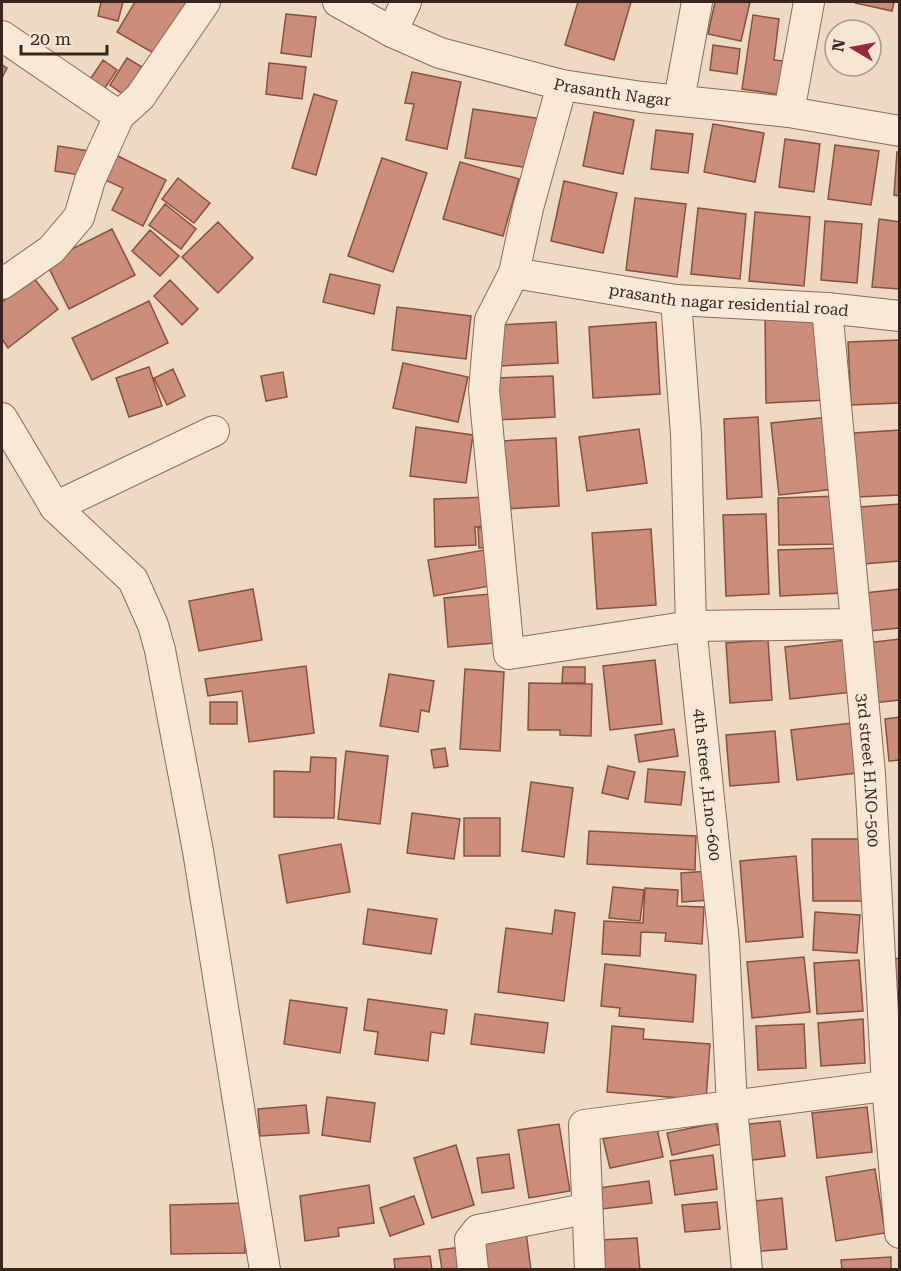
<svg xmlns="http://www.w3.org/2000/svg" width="901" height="1271" viewBox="0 0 901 1271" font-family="'Roboto Serif',serif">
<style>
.building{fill:#cb8d7a;stroke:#875040;stroke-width:1.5}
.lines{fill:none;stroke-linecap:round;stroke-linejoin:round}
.minor-casing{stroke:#886a5a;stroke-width:32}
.minor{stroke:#f8e8d6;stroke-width:30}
.labels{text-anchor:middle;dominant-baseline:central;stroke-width:4.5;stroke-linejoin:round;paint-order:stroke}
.street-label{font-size:16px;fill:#38261e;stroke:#f5e5d3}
</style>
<rect width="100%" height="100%" fill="#eedac3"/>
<path class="building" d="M101,2h22l-5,19 -20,-5z
M135,2h59l-32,56 -45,-26z
M578,2h53l-17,58 -49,-15z
M715,2h35l-9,39 -33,-7z
M855,3v-1h39l-2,9z
M286,14l30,3 -5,40 -30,-4z
M753,15l26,4 -5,41 20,2 -5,34 -47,-7z
M713,45l27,4 -3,25 -27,-4z
M127,58l15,9 -18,28 -14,-10z
M103,60l14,10 -18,27 -14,-10z
M269,63l37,4 -4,32 -36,-5z
M2,65l5,3 -5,10z
M412,72l49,10 -14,67 -41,-9 8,-36 -9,-1z
M314,94l23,7 -21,74 -24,-7z
M473,109l69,10 -7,50 -70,-11z
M594,112l40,8 -11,54 -40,-8z
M713,124l51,9 -9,49 -51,-10z
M656,130l37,4 -5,39 -37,-4z
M785,139l35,5 -6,48 -35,-5z
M835,145l44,6 -8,54 -43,-6z
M58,146l32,5 -4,25 -31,-5z
M897,152h3v44l-6,-1z
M116,155l50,25 -23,46 -31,-16 11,-22 -20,-9z
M382,158l45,15 -34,99 -45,-16z
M460,162l59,17 -16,57 -60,-17z
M178,178l32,25 -16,20 -32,-24z
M564,181l53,12 -14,60 -52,-12z
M635,198l51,6 -9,73 -51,-7z
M165,204l31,25 -15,20 -32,-24z
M698,208l48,6 -6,65 -49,-5z
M755,212l55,5 -6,69 -55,-5z
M879,219l21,3v67l-28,-2z
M825,221l37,3 -5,59 -36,-3z
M218,222l35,36 -35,35 -36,-36z
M112,229l23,46 -66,34 -23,-47z
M150,230l29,26 -19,20 -28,-25z
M330,274l50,11 -6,29 -51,-12z
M33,277l25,32 -50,39 -6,-9v-37z
M170,280l28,29 -16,16 -28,-29z
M149,301l19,42 -76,37 -20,-42z
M397,307l74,9 -5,43 -74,-9z
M822,313l5,87 -61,3 -1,-87z
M556,322l2,41 -59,3 -2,-41z
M656,322l4,72 -67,4 -4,-71z
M900,340v63l-49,2 -3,-63z
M403,363l65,14 -10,45 -65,-14z
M149,367l13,39 -33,11 -13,-39z
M173,369l12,27 -18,9 -13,-27z
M283,372l4,25 -21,4 -5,-25z
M553,376l2,41 -59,3 -1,-42z
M758,417l4,80 -35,2 -3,-80z
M829,417l7,72 -57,6 -8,-72z
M416,427l57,8 -7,48 -56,-7z
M639,429l8,54 -60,8 -8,-54z
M900,430v65l-43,2 -3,-64z
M556,438l3,68 -55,3 -3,-68z
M840,496l1,48 -62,1 -1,-47z
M489,497l1,29 -15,1 1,18 -41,2 -1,-48z
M900,504v57l-37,3 -4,-57z
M766,514l3,80 -43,2 -3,-81z
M490,527l1,20 -12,1 -1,-20z
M651,529l5,76 -59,4 -5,-76z
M842,548l1,45 -63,3 -2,-46z
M484,550l6,36 -56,10 -6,-36z
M253,589l9,51 -63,11 -10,-50z
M900,589v39l-31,3 -4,-38z
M491,594l4,49 -47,4 -4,-49z
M900,639v61l-27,3 -7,-60z
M768,640l4,60 -42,3 -4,-60z
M847,640l5,52 -62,7 -5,-52z
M655,660l7,64 -52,6 -7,-64z
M306,666l8,67 -65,9 -7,-51 -34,5 -3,-17z
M563,667h22v16h-23z
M465,669l39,3 -4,79 -40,-2z
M389,674l45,7 -5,31 -8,-2 -3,22 -38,-6z
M529,683l63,1 -1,52 -31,-1v-5h-32z
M210,702h27v22h-27z
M900,717v43l-11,1 -4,-42z
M852,723l5,50 -60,7 -6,-50z
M674,729l4,27 -39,6 -4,-27z
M775,731l4,51 -49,4 -4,-51z
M445,748l3,18 -14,2 -3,-18z
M346,751l42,5 -8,68 -42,-5z
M311,757l25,1 -2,60 -60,-1v-46l36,1z
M608,766l27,6 -7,27 -26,-6z
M648,769l37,3 -4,33 -36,-3z
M531,782l42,6 -9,69 -42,-6z
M412,813l48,6 -6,40 -47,-6z
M464,818h36v38h-36z
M589,831l107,5 -1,34 -108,-6z
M812,839h50l1,62h-50z
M341,844l9,48 -63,11 -8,-48z
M796,856l7,81 -57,5 -6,-81z
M710,871l1,29 -29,2 -1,-29z
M613,887l31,3 -4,31 -31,-3z
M645,888l33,2 -1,16 27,1 -2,37 -37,-3 1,-8 -25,-1 -1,24 -38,-2 2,-33 39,2z
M368,909l69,10 -6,35 -68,-10z
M555,910l20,3 -11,88 -66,-9 8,-64 46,6z
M815,912l45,3 -3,38 -44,-3z
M804,957l6,55 -58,6 -5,-56z
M900,958v38l-5,1 -6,-37z
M859,960l4,51 -46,3 -3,-51z
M605,964l91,11 -3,47 -74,-6 1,-8 -19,-2z
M368,999l79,11 -3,24 -13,-2 -3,29 -53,-7 3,-22 -14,-2z
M290,1000l57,8 -7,45 -56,-9z
M475,1014l73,9 -4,30 -73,-9z
M863,1019l2,44 -44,3 -3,-43z
M804,1024l2,44 -48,2 -2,-44z
M612,1026l32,3 -1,10 67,5 -4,56 -99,-8z
M327,1097l48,6 -5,39 -48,-7z
M306,1105l3,28 -49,3 -2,-27z
M867,1107l5,45 -55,6 -5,-45z
M780,1121l5,35 -40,5 -5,-36z
M716,1123l5,21 -49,11 -5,-22z
M559,1124l11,67 -41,7 -11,-68z
M657,1128l6,29 -53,11 -7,-29z
M456,1145l18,60 -42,13 -18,-60z
M509,1154l5,34 -32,5 -5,-35z
M713,1155l4,34 -42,6 -5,-34z
M875,1169l10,64 -49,8 -10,-64z
M649,1181l3,22 -50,6 -3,-21z
M369,1185l5,38 -36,5 1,8 -34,5 -5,-45z
M414,1196l10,28 -34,12 -10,-28z
M782,1198l5,51 -36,3 -5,-50z
M717,1202l3,27 -35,3 -3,-27z
M245,1203v50l-74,1 -1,-49z
M526,1232l5,38h-51l-4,-31z
M637,1238l3,32h-37l-3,-30z
M461,1247l3,23h-22l-3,-20z
M430,1256l2,14h-37l-1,-11z
M891,1257v13h-49l-1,-10z"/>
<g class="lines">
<g class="minor-casing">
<g id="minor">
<path id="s1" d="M338,2l54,30 48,21 122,32 80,12 147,15 111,19"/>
<path d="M392,32l14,-30"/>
<path d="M2,36l117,80"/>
<path id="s2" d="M562,85l-34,123 -14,65 162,27 151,8 73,8"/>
<path d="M679,100l18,-98"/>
<path d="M789,112l20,-110"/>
<path d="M514,273l-24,47 -6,70 25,264 182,-28 164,-2"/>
<path d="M2,284l49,-34 28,-33 11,-37 29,-64 21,-19 65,-95"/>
<path id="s3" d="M676,300l10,134 5,192 33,316 8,165 15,163"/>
<path id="s4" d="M827,308l43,466 17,312 13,147"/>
<path d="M2,418l53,89 78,73 20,45 7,25 38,201 67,419"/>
<path d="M55,507l159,-76"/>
<path d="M473,1270l-3,-30 8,-10 107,-21"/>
<path d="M590,1270l-6,-145 316,-41"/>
</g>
</g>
<use href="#minor" class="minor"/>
</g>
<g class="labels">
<g class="street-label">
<text stroke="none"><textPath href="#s1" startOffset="291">Prasanth Nagar</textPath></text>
<text stroke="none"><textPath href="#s2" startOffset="411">prasanth nagar residential road</textPath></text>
<text stroke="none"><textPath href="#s4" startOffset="464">3rd street H.NO-500</textPath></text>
<text stroke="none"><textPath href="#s3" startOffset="486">4th street ,H.no-600</textPath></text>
</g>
</g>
<rect width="901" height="1271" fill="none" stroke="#38261e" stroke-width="6"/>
<g transform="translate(853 48) rotate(280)"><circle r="28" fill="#f5e5d3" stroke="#a9998b" stroke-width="1.5"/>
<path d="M0-4.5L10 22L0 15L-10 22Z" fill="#962b3e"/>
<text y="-9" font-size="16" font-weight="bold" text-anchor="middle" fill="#38261e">N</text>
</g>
<path d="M21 45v9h86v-9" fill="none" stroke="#38261e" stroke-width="3"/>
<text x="30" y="45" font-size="18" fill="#38261e" stroke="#f5e5d3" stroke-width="4.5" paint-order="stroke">20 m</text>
</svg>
